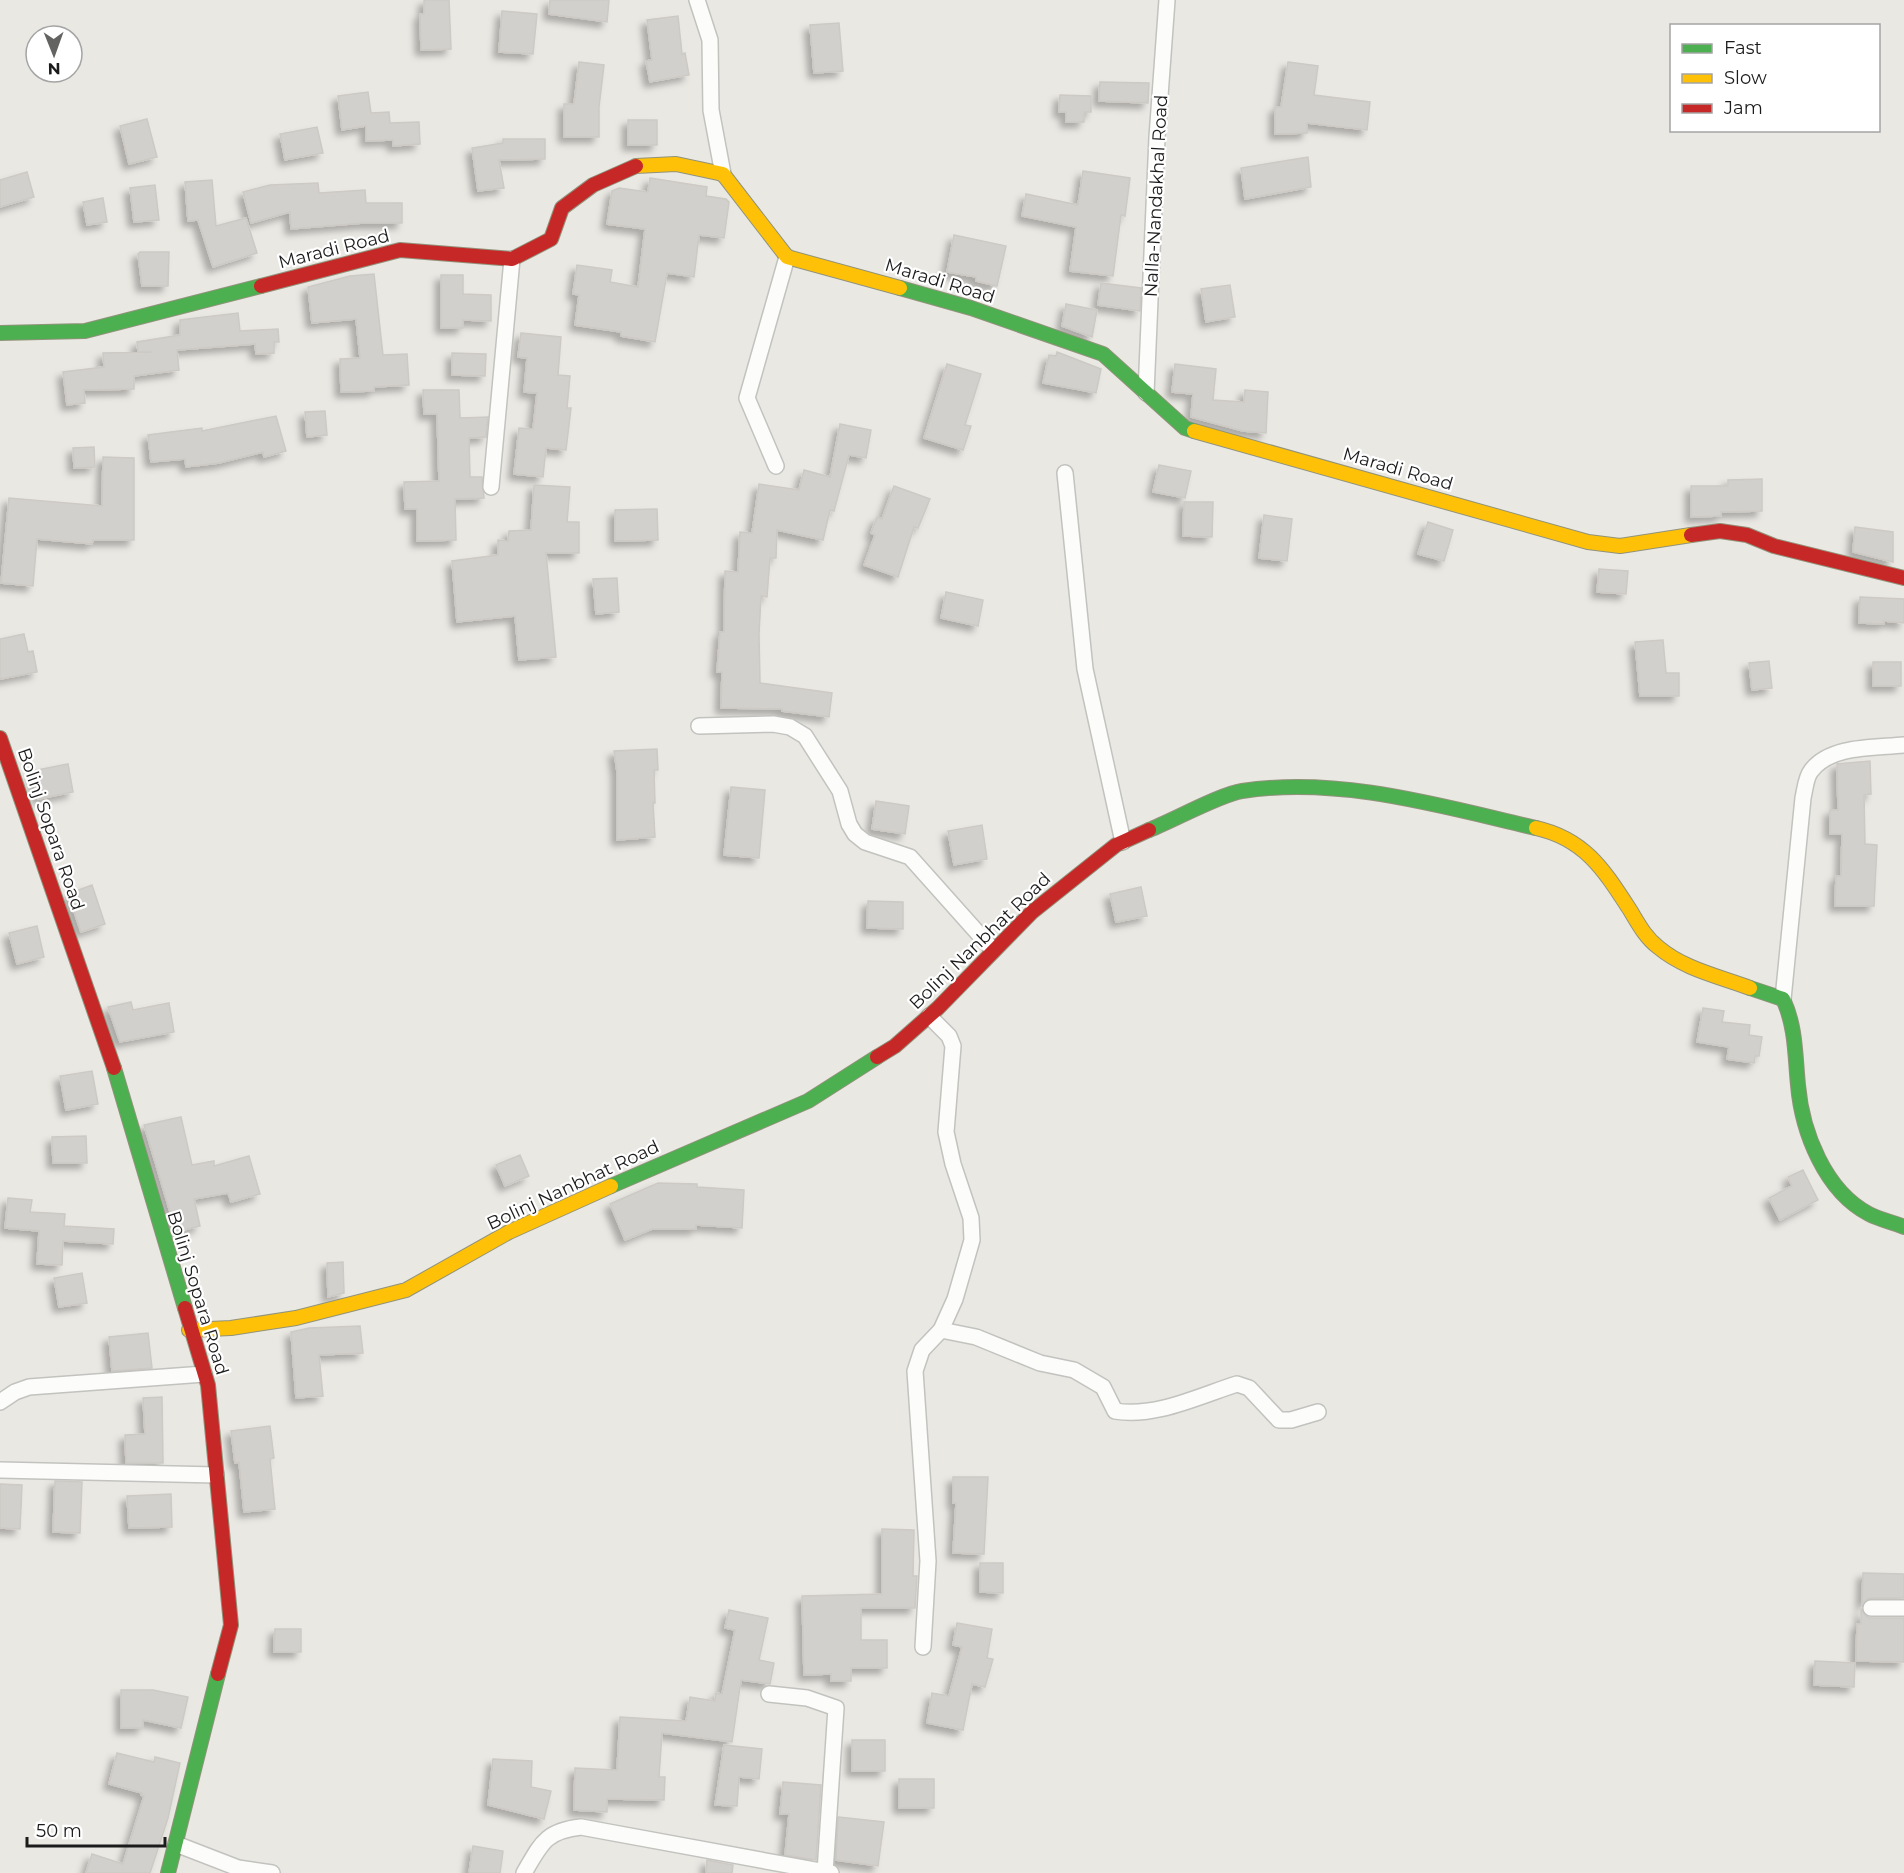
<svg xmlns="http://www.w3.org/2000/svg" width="1904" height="1873" viewBox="0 0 1904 1873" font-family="Montserrat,sans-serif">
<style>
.building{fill:#d2d0cc;stroke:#cdcac5;stroke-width:1.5;filter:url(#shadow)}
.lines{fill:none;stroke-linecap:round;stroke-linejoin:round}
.street-casing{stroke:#c2c2bf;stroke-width:18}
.fast-casing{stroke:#91937b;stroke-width:16}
.slow-casing{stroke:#91937b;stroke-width:16}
.jam-casing{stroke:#91937b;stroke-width:16}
.street{stroke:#fcfcfb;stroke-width:15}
.fast{stroke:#4caf50;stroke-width:14}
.slow{stroke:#ffc107;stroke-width:14}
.jam{stroke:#c62828;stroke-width:14}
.labels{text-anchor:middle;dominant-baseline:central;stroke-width:4.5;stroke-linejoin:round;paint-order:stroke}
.street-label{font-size:18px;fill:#1b1b1b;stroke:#fff}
</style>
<defs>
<filter id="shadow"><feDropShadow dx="-5.5" dy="5.5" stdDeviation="3" flood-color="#0004"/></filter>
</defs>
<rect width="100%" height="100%" fill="#eae8e3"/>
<path class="building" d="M424,0h25l2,49 -30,1 -1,-36h4z
M550,0h59l-2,22 -58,-8z
M502,11l35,3 -4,40 -34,-2z
M678,16l4,38 3,-1 4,22 -39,7 -4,-21 6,-1 -5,-40z
M839,23l4,48 -29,2 -4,-48z
M579,62l25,3 -5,42v30h-35v-33h10z
M1288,62l30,4 -4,29 56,7 -3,28 -60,-7v10l-32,1v-27h6z
M1100,82l49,1 -1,20 -49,-2z
M368,92l3,21 18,-1 1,11 29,-1 1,22 -27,2v-6l-27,1v-15l-24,4 -4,-34z
M1060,95l31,1v16h-7v10h-18v-10h-7z
M147,119l10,38 -28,7 -9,-38z
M628,120h29v25h-29z
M317,127l6,26 -38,7 -5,-26z
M503,139h42v20l-46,1 5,28 -26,3 -6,-43 31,-5z
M1308,157l3,30 -66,12 -4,-31z
M1083,171l47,7 -5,38 -4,-1 -8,61 -43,-5 6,-44 -54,-11 4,-22 52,11z
M27,172l7,25 -34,10v-27z
M650,178l57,9 -1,9 20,3 3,3 -5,36 -25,-3 -5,42 -27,-4 -12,69 -34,-6v-4l-46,-7 4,-30 -6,-1 4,-29 35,5 -2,12 28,5 7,-58 -38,-5 5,-33 7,-3 29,4z
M212,180l4,46 30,-8 11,35 -44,14 -15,-47 -10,1 -3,-39z
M318,183l1,10 46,-3 1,13h36v20h-39l-72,6 -1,-17 -39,11 -8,-31 27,-7z
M155,185l4,35 -25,2 -4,-34z
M103,198l4,24 -20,3 -4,-23z
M954,235l52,11 -9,40 -21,-5v-4l-29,-5z
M140,252h29l-1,34h-26l-4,-32z
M374,274l9,81 24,-1 2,31 -35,2v4l-33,1 -1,-33 20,-1 -4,-39 -44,4 -4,-36 42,-11z
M441,275h22v19l28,1v26l-28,-1v8h-22z
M1101,283l40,5 -1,23 -42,-6z
M1230,285l5,32 -29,5 -5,-33z
M1066,304l31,6 -5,27 -30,-11z
M238,313l2,18 38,-2 1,13h-5v11l-18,1 -1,-10 -78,6 2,20 -45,6v13l-50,1 1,13 -18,2 -4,-33 41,-5 -1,-14 49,-1h-14l-1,-10 43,-7v-15z
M521,333l40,4 -3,38 12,1 -3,32h4l-5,42 -20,-2 -3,29 -29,-3 5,-46 14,1 4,-36 -13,-1 3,-34 -9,-1z
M1057,352l44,17 -5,24 -53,-10 6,-28 7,1z
M452,353l34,1 -1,22 -33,-1z
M947,364l34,10 -16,51 6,1 -8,24 -39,-12z
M1175,364l41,5 -3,31 31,2 1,-12 23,2 -2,41 -23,-2 -52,-14 2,-23 -21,-2z
M423,390h36l1,28 28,-1 -2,20 -17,1 1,39h12l2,21 -29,1 1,41 -39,1v-32h-12l-1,-27 35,-1 -2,-67h-13z
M325,411l2,24 -20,2 -2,-25z
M276,416l10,35 -22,6 -1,-5 -44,11 -33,4 -1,-8 -34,3 -3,-27 54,-7v3z
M840,424l31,6 -5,28 -17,-3 -15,56 -4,-1 -7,30 -46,-10 -1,28h-6l-3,39 -6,-1 -2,38 1,49 72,10 -3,24 -47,-6v-2l-61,-1 1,-36h-5l3,-40h4l1,-61 13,1 2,-40 12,1 7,-49 40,6 5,-20 26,7z
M94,447l1,20 -21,1 -1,-20z
M103,457l31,1v82h-41l-1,4 -55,-5 -4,47 -32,-3 8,-85 93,8z
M1159,465l32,6 -6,27 -32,-6z
M1762,479v32l-41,1v4l-30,1v-31h37v-6z
M534,485l36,2 -3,35h12v31h-33l10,104 -37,3 -4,-44 -58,6 -5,-61 46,-6v-15l10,1 1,-10 22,-1z
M894,486l36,13 -12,29 -4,-1 -16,50 -34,-12 11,-30 -4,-2 6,-16 5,2z
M1184,502h29l-1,35 -29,-1z
M657,509l1,31 -43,1v-31z
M1264,515l28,4 -5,42 -28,-3z
M1428,522l25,8 -9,31 -26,-7z
M1855,527l38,5v30l-40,-10z
M1599,569l29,2 -2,23 -29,-2z
M617,578l2,34 -23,2 -3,-35z
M946,592l37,8 -5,26 -37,-8z
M1860,597l44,2v24l-20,-2v3l-25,-1z
M24,634l4,18 5,-1 4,21 -37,7v-40z
M1663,640l3,33h13v23h-39l-5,-54z
M1769,661l3,27 -20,2 -3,-27z
M1873,662h28v24h-28z
M657,749l1,21h-4l1,33h-2l2,34 -38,3v-68l-3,-21z
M1870,761l1,33 -7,1 1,49 12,1 -3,61h-39l1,-30h5l1,-42h-12v-24h8l-1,-46z
M68,764l5,28 -35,7 -6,-28z
M731,787l34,3 -6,68 -35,-3z
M876,801l33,5 -4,28 -33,-5z
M982,825l5,34 -33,6 -6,-34z
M92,885l13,39 -24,8 -13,-38z
M1141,887l6,29 -31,6 -6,-28z
M868,901l35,1v27l-36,-1z
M37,926l7,31 -27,7 -8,-31z
M131,1002l2,8 36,-7 5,29 -54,10 -12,-35z
M1703,1008l21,3 -2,11 28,3 -1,10 13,2 -3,19h-4l-1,7 -27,-4 2,-12 -32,-5z
M92,1071l6,33 -32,6 -6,-34z
M181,1117l11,48 22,-4v5l35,-10 11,38 -29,8 -3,-9 -34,6 6,27 -24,6 -32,-107z
M86,1136l1,27h-34l-1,-26z
M520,1155l9,21 -24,10 -9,-21z
M1803,1170l15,30 -38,20 -11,-22 23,-12 -4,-9z
M658,1183l39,1v3l47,3 -2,38 -46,-3v4h-44l-27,11 -15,-36z
M8,1198l24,2 -2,12 35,2 -1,12 50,3 -1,15 -50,-3 -1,24 -25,-1 2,-33 -34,-3z
M343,1262l1,31 -16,4 -1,-34z
M82,1273l5,30 -28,4 -5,-29z
M360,1326l3,27 -44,2 4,41 -27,2 -5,-66 18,-4z
M148,1333l4,35 -40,3 -3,-34z
M162,1397l1,66h-37l-1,-28 20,-1 -2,-36z
M270,1426l4,32 -4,1 5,50 -31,3 -5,-50 -4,1 -4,-32z
M953,1477h35l-4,77 -31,-1 3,-50h-3z
M55,1481l27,1 -2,51 -27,-1z
M0,1484l22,1 -2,44 -20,-1z
M171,1494l1,33 -43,1 -2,-32z
M882,1529l32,1 -1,46h4l-2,32h-54v32h26v28h-36v13h-20v-7l-27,1 -2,-79 80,-2z
M980,1563h23v30l-23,-1z
M1863,1573l41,1v24h-34l-4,2 -4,7z
M1861,1609l5,7 4,2h34v44l-48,-1 1,-37h4z
M729,1610l39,8 -9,42 15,3 -4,21 -29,-4 -9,62 -70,-9 -3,44h6l-1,23 -57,-1v13l-33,-2 1,-42 42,2 3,-53 66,4 4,-24 25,4 1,-8 6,1 13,-64 -10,-2z
M957,1623l35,6 -5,29 6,1 -8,28 -13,-3 -9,46 -36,-7 5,-30 17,3 13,-49 -9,-2z
M275,1629h26v23h-27z
M1815,1661l40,2 -1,24 -40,-2z
M121,1690h32l35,7 -7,31 -38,-8v8h-22z
M852,1740h33v31h-33z
M724,1745l38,4 -3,30 -20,-2 -2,29 -22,-1z
M117,1753l37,9 1,-5 25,6 -12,55 -18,55h-64l6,-19 31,10 21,-68 -3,-1 1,-2 -33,-9z
M493,1759l39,2 -1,26 20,4 -7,28 -56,-14z
M899,1779h35v29h-35z
M783,1782l38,3 -5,75 -31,-5 4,-41h-9z
M838,1817l46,5 -6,44 -42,-6z
M473,1846l30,5 -3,22h-31z
M707,1860l26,5 -1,8h-26z"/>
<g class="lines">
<g class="street-casing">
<path id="street" d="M697,0l13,40 1,70 12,64
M1146,393l11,-256 10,-137
M776,466l-29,-68 40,-141
M1065,473l20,196 38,173
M491,487l21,-228
M699,726l74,-2 17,3 15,9 35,55 9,33 6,10 10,8 45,15 83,93
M1783,999l20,-201c2,-9 3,-21 8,-27 19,-26 64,-23 93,-26
M941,1330l35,7 64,26 34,7 29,17 12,24c40,7 84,-15 122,-27l12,4 30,32h12l27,-8
M0,1402l15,-10 14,-5 175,-13
M0,1470l216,5
M1871,1608h33
M923,1647l5,-86 -13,-190 7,-21 19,-20 14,-31 17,-59 -1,-22 -18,-54 -7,-32 7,-86 -4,-10 -20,-20
M769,1694l38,4 29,10 -11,164
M176,1844l62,24 34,5
M524,1873c17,-29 21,-42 57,-46l250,46"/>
</g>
<g class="fast-casing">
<path id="fast" d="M900,288l71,20 132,46 82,74 9,3
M0,333l85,-2 176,-45
M1149,830c23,-9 72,-36 93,-39 98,-15 199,15 294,37
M1750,988l33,11c13,28 12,56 15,86 4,47 27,106 71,129 11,6 24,8 35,13
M114,1068l71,240
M611,1186l197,-85 69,-44
M168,1873l50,-199"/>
</g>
<g class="slow-casing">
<path id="slow" d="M636,166l40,-2 47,10 64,83 113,31
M1194,431l394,111 32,4 71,-11
M1536,828c49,11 68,42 94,82 8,13 15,27 28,37 26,22 60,29 92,41
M189,1330l42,-2 65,-10 110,-28 103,-58 102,-46"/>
</g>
<g class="jam-casing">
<path id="jam" d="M261,286l139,-36 112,9 39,-20 11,-31 31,-23 43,-19
M1691,535l29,-4 27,4 27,11 130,32
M0,738l114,330
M877,1057l18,-11 43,-38 94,-96 84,-67 33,-15
M185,1308l23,77 23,240 -13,49"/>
</g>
<use href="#street" class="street"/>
<use href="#fast" class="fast"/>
<use href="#slow" class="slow"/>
<use href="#jam" class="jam"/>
</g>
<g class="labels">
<g class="street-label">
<text transform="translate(1156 196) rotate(-87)">Nalla-Nandakhal Road</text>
<text transform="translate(334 249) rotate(-14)">Maradi Road</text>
<text transform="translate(940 281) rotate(17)">Maradi Road</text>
<text transform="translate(1398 469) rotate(16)">Maradi Road</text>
<text transform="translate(51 829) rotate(71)">Bolinj Sopara Road</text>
<text transform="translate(980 941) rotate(-44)">Bolinj Nanbhat Road</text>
<text transform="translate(573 1185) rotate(-25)">Bolinj Nanbhat Road</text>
<text transform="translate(198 1293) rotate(73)">Bolinj Sopara Road</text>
</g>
</g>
<rect x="1670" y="24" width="210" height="108" fill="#ffffff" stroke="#a4a4a4" stroke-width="1.5"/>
<rect x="1682" y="44" width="30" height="9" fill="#4caf50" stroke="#a4a4a4" stroke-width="1.5"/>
<text x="1724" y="54" font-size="18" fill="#1b1b1b">Fast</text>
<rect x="1682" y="74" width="30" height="9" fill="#ffc107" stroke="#a4a4a4" stroke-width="1.5"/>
<text x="1724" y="84" font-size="18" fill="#1b1b1b">Slow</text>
<rect x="1682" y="104" width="30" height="9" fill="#c62828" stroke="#a4a4a4" stroke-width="1.5"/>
<text x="1724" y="114" font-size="18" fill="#1b1b1b">Jam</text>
<g transform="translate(54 54) rotate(179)"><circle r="28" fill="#ffffff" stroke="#a4a4a4" stroke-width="1.5"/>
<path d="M0-4.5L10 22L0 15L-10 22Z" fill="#636361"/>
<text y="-9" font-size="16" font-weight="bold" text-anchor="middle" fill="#1b1b1b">N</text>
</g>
<path d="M27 1837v9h138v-9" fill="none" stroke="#1b1b1b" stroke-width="3"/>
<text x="36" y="1837" font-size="18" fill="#1b1b1b" stroke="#ffffff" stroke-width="4.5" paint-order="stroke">50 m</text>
</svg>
